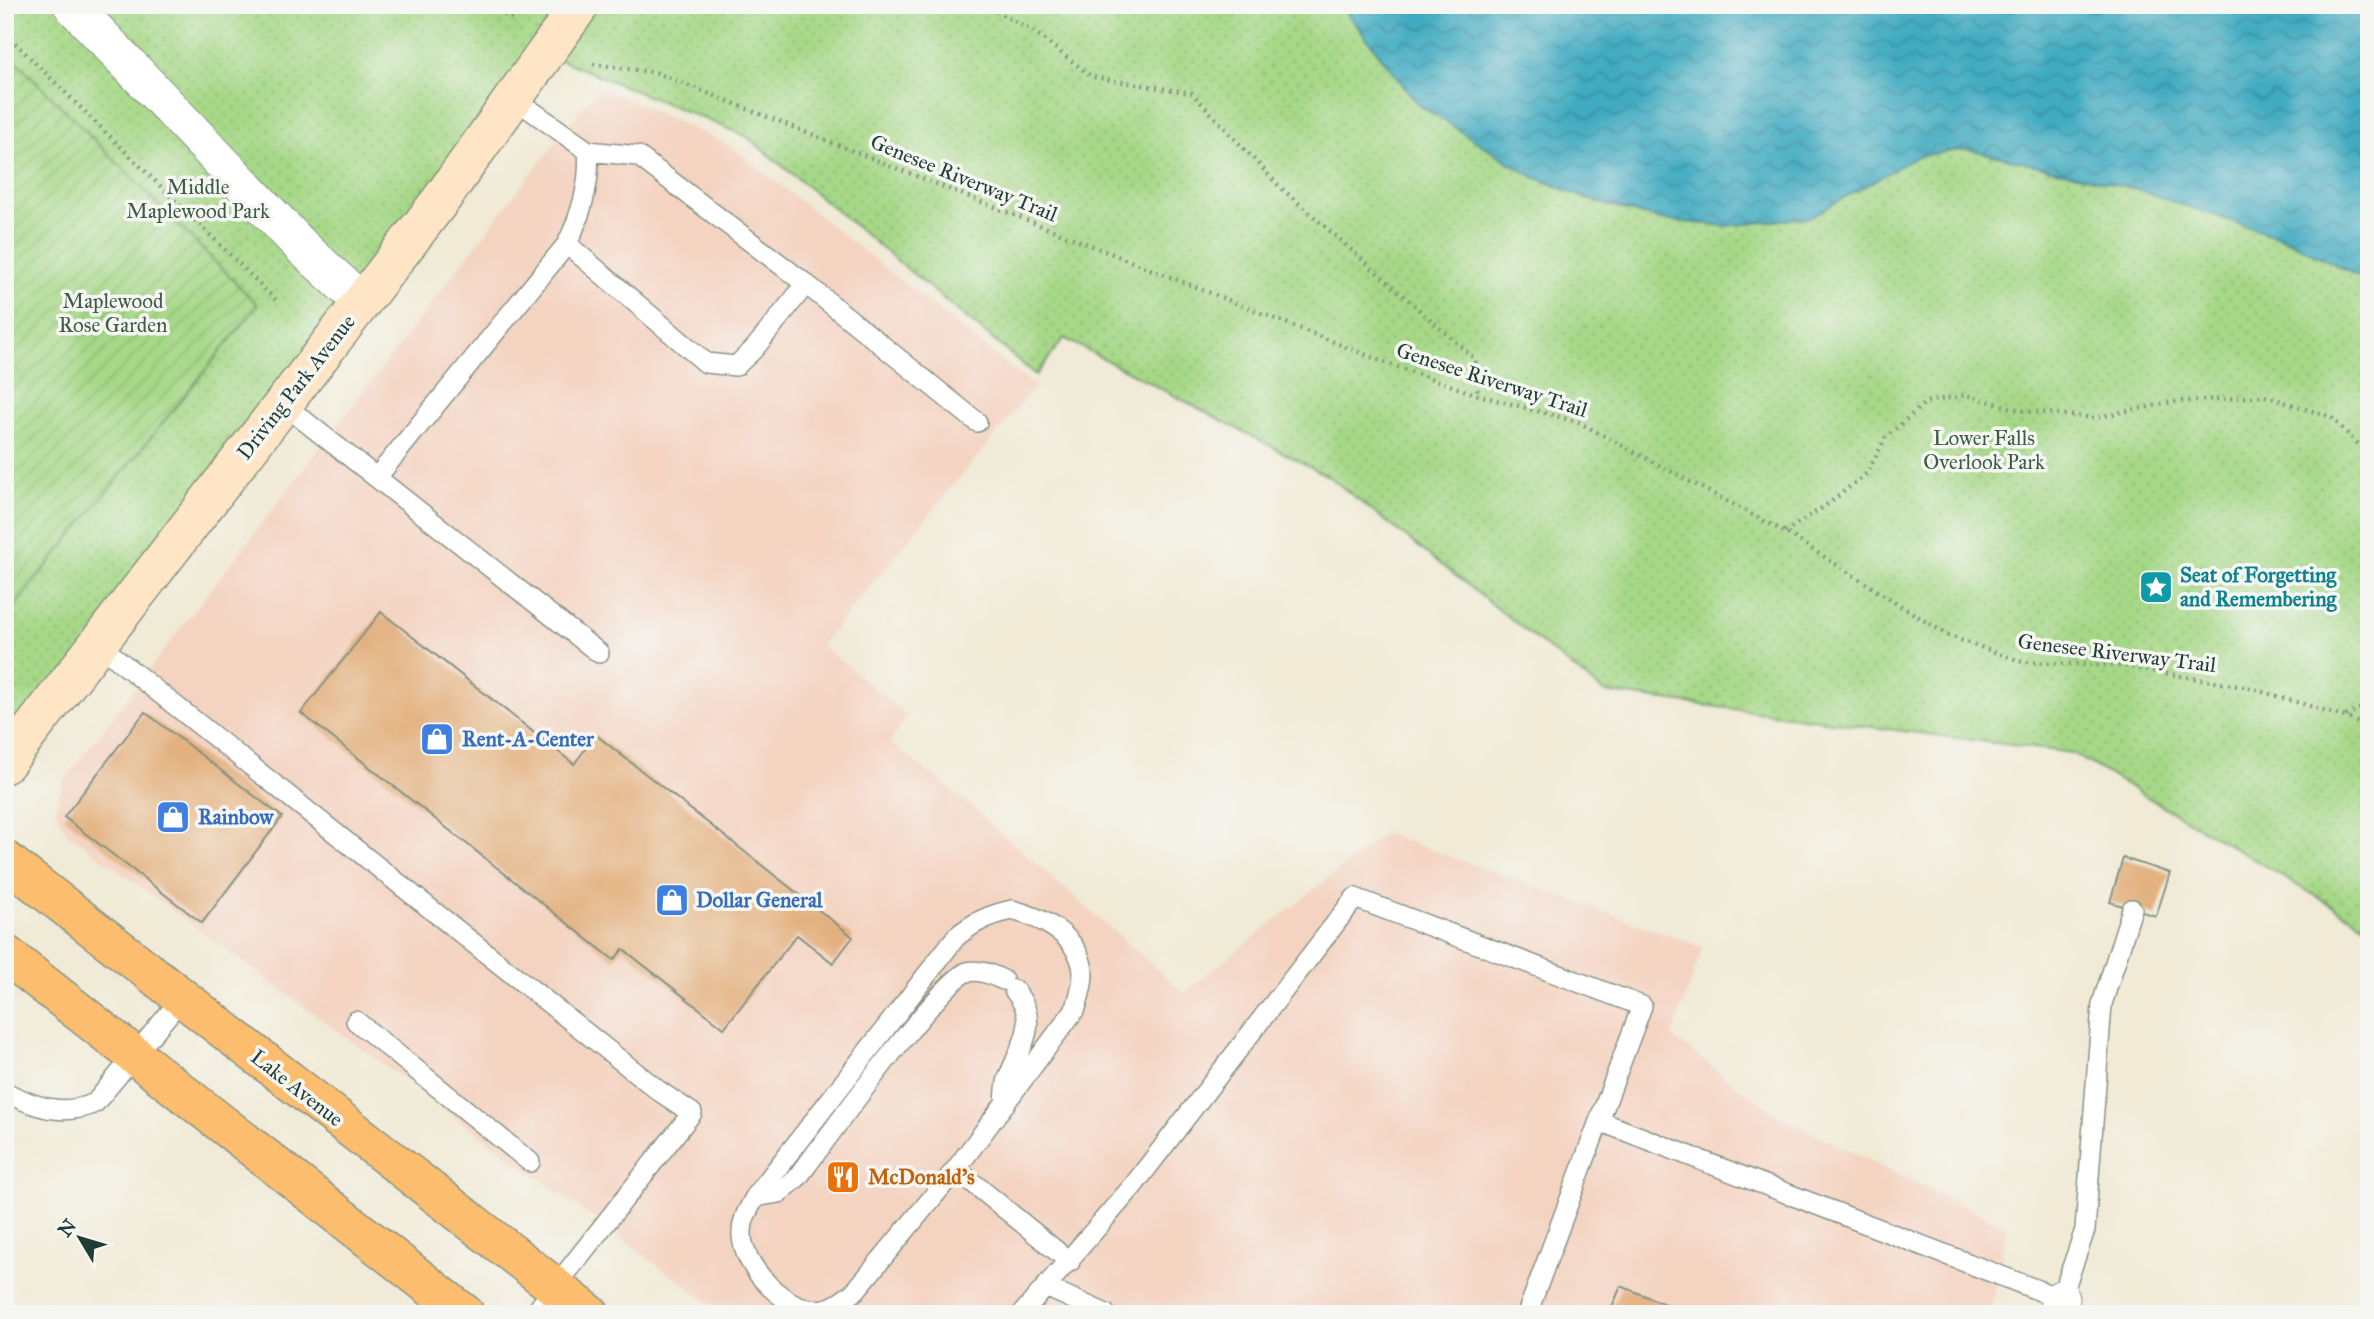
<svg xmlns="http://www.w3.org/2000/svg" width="2374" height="1319" viewBox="0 0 2374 1319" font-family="'IM FELL Great Primer',serif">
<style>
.built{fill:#f4d3c1}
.grass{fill:url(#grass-dots);stroke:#628a5e;stroke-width:2}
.garden{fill:url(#garden-furrows);stroke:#628a5e;stroke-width:2}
.water{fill:url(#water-waves);stroke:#30747a;stroke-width:2}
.building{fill:#e3b17f}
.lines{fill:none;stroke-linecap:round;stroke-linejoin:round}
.lane-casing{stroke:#889485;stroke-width:22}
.street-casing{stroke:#889485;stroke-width:39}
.secondary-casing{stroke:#889485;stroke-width:41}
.primary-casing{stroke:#889485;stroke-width:41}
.path{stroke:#889485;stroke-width:4.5;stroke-dasharray:2 5;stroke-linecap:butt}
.lane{stroke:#fff;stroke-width:19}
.street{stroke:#fff;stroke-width:37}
.secondary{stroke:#fee5c5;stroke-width:38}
.primary{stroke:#fcbd6e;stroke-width:38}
.labels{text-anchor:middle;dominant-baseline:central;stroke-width:7;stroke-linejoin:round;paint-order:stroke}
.street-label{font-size:21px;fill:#1f3d34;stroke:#f6f6f2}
.park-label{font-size:21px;fill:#3a5c45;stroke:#f6f6f2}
.culture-label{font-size:21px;font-weight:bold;fill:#0d838f;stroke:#f6f6f2;text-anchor:start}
.shop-label{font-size:21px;font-weight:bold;fill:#366cbe;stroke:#f6f6f2;text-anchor:start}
.food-label{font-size:21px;font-weight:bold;fill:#c56008;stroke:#f6f6f2;text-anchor:start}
</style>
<defs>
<pattern id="grass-dots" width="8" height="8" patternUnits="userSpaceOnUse" patternTransform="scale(1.75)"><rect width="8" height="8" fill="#a6d887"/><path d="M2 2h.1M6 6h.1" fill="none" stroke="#8eba75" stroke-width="1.8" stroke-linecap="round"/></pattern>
<pattern id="garden-furrows" width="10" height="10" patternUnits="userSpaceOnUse" patternTransform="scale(1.75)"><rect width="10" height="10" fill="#a6d887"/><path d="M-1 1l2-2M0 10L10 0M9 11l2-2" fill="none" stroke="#8eba75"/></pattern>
<pattern id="water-waves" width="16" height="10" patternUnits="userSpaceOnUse" patternTransform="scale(1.75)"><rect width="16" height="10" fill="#41abc1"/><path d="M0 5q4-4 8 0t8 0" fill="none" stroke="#368c9e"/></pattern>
</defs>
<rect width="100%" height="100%" fill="#f6f6f2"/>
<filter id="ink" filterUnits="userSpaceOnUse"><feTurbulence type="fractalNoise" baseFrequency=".0143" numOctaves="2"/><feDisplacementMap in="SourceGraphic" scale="14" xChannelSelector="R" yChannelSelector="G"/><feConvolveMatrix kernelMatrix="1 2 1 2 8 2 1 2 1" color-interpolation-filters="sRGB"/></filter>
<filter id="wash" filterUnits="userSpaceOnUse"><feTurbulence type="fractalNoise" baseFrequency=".00686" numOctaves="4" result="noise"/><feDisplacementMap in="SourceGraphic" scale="28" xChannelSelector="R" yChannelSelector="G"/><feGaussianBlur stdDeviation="1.57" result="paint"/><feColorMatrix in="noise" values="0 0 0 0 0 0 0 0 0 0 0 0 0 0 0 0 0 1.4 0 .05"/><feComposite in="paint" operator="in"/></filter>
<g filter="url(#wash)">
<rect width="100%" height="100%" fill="#f0ead6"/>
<path class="built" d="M602,88l127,57 306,242 -214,258 86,70 -17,28 68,52 226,198 201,-160 318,114 -31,90 106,79 229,111 -17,87h-1266l-657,-481 -12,-23 9,-30 520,-675z"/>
<path class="grass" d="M5,5h1336l77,99 110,70 59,25 73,21 211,-40 47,-24 50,-7 168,40 152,51 81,42v645l-297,-174 -468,-61 -276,-216 -264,-138 -28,37 -290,-239 -200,-82 -541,710z"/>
<path class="garden" d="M5,50l253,255 -253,313z"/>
<path class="water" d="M1341,5h1028v277l-81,-42 -152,-51 -168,-40 -50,7 -108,61 -84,9 -65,-6 -74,-21 -59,-25 -110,-70z"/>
<g id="blocks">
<path class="building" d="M381,612l193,152 22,-29 257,202 -20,26 -36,-28 -73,93 -101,-79 -9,11 -313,-247z
M145,712l137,105 -80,106 -138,-106z
M2123,858l47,15 -14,43 -46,-14z
M1621,1286l68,28h-80z"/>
</g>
</g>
<g filter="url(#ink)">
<use href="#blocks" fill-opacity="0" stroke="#889485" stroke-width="2"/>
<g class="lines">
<g class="lane-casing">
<path id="lane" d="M567,244l139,119 30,3 18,-17 52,-65 -168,-128 -50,-5
M806,284l171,138
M283,404l316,249
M377,477l190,-233c14,-29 24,-60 21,-93l-73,-52
M98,644l561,447 33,22 -158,201
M1012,910c28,7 62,23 70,55 3,13 -2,29 -6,43l-120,161 -100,121c-9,8 -20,17 -32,19 -35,7 -84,-43 -82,-77 0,-14 7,-23 13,-35l201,-260c18,-15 33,-22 56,-27z
M356,1021l174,141
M5,1092c30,15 58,25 90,11l87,-105
M1005,1104c1,-9 0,-20 4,-28 13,-33 32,-54 5,-86
M1599,1121l462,178 24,-69 17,-226 30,-95
M956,1169l114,93
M755,1197l24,-4 20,-17c22,-30 145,-199 168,-204 13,-3 25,3 36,8
M1046,1287l60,27
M1022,1314l111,-128 222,-288 287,108 -115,308"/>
</g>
<g class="street-casing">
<path id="street" d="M72,5l231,243 59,54
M2056,1314l5,-15"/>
</g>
<g class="secondary-casing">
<path id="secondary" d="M5,764l435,-563 140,-196"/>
</g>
<g class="primary-casing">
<path id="primary" d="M5,860l585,454
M5,954l460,360"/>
</g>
<path class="path" d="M485,5l30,15
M983,5l49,25 60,47 100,16 87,93 196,173 3,36
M5,33l274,270
M593,64l64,9 727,289 94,33 100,27 207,110 162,103 76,27 100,4 127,22 96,29 23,11
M1785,532l46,-30 36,-29 19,-36 40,-35 40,-7 53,15 75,8 78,-16 93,-6 66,21 38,38
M2346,716l23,-12"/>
<use href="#lane" class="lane"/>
<use href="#street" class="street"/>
<use href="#secondary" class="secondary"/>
<use href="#primary" class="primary"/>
</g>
</g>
<defs>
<g id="sight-square" transform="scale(1.75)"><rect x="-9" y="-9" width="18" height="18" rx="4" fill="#0f9aa8" stroke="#f6f6f2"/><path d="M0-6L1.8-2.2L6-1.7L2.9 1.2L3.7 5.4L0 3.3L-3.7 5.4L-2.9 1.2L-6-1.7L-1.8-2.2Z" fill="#fff"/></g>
<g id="shop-square" transform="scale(1.75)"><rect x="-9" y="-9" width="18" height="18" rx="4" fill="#3f7fe0" stroke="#f6f6f2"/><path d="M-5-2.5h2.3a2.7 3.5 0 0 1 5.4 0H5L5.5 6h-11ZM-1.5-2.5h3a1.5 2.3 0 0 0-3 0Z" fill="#fff"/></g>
<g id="restaurant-square" transform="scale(1.75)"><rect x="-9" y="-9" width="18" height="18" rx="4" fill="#e8710a" stroke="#f6f6f2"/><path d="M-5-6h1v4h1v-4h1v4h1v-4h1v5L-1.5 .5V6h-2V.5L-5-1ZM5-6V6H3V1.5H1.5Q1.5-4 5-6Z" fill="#fff"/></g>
</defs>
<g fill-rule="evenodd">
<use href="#sight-square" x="2156" y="587"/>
<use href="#shop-square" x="437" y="739"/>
<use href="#shop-square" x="173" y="817"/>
<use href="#shop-square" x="672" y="900"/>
<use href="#restaurant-square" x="843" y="1177"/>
</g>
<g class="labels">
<g class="street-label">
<text transform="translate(964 178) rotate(22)">Genesee Riverway Trail</text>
<text transform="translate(1492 380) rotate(18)">Genesee Riverway Trail</text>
<text transform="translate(296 387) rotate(-52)">Driving Park Avenue</text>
<text transform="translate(2117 653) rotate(7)">Genesee Riverway Trail</text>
<text transform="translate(297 1088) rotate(38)">Lake Avenue</text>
</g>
<g class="park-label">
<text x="198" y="187">Middle<tspan x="198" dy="24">Maplewood Park</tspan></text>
<text x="113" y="301">Maplewood<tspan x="113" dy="24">Rose Garden</tspan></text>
<text x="1984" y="438">Lower Falls<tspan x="1984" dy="24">Overlook Park</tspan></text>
</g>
<g class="culture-label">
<text x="2180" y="575">Seat of Forgetting<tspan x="2180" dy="24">and Remembering</tspan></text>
</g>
<g class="shop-label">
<text x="462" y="739">Rent-A-Center</text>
<text x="198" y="817">Rainbow</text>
<text x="696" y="900">Dollar General</text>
</g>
<g class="food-label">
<text x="868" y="1177">McDonald's</text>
</g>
</g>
<rect width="2374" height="1319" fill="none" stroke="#f6f6f2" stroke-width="28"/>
<g transform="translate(80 1238) rotate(308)" stroke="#f6f6f2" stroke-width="5" paint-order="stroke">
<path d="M0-5L12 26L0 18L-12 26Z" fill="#1f3d34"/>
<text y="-10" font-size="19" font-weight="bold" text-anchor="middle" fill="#1f3d34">N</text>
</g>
</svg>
